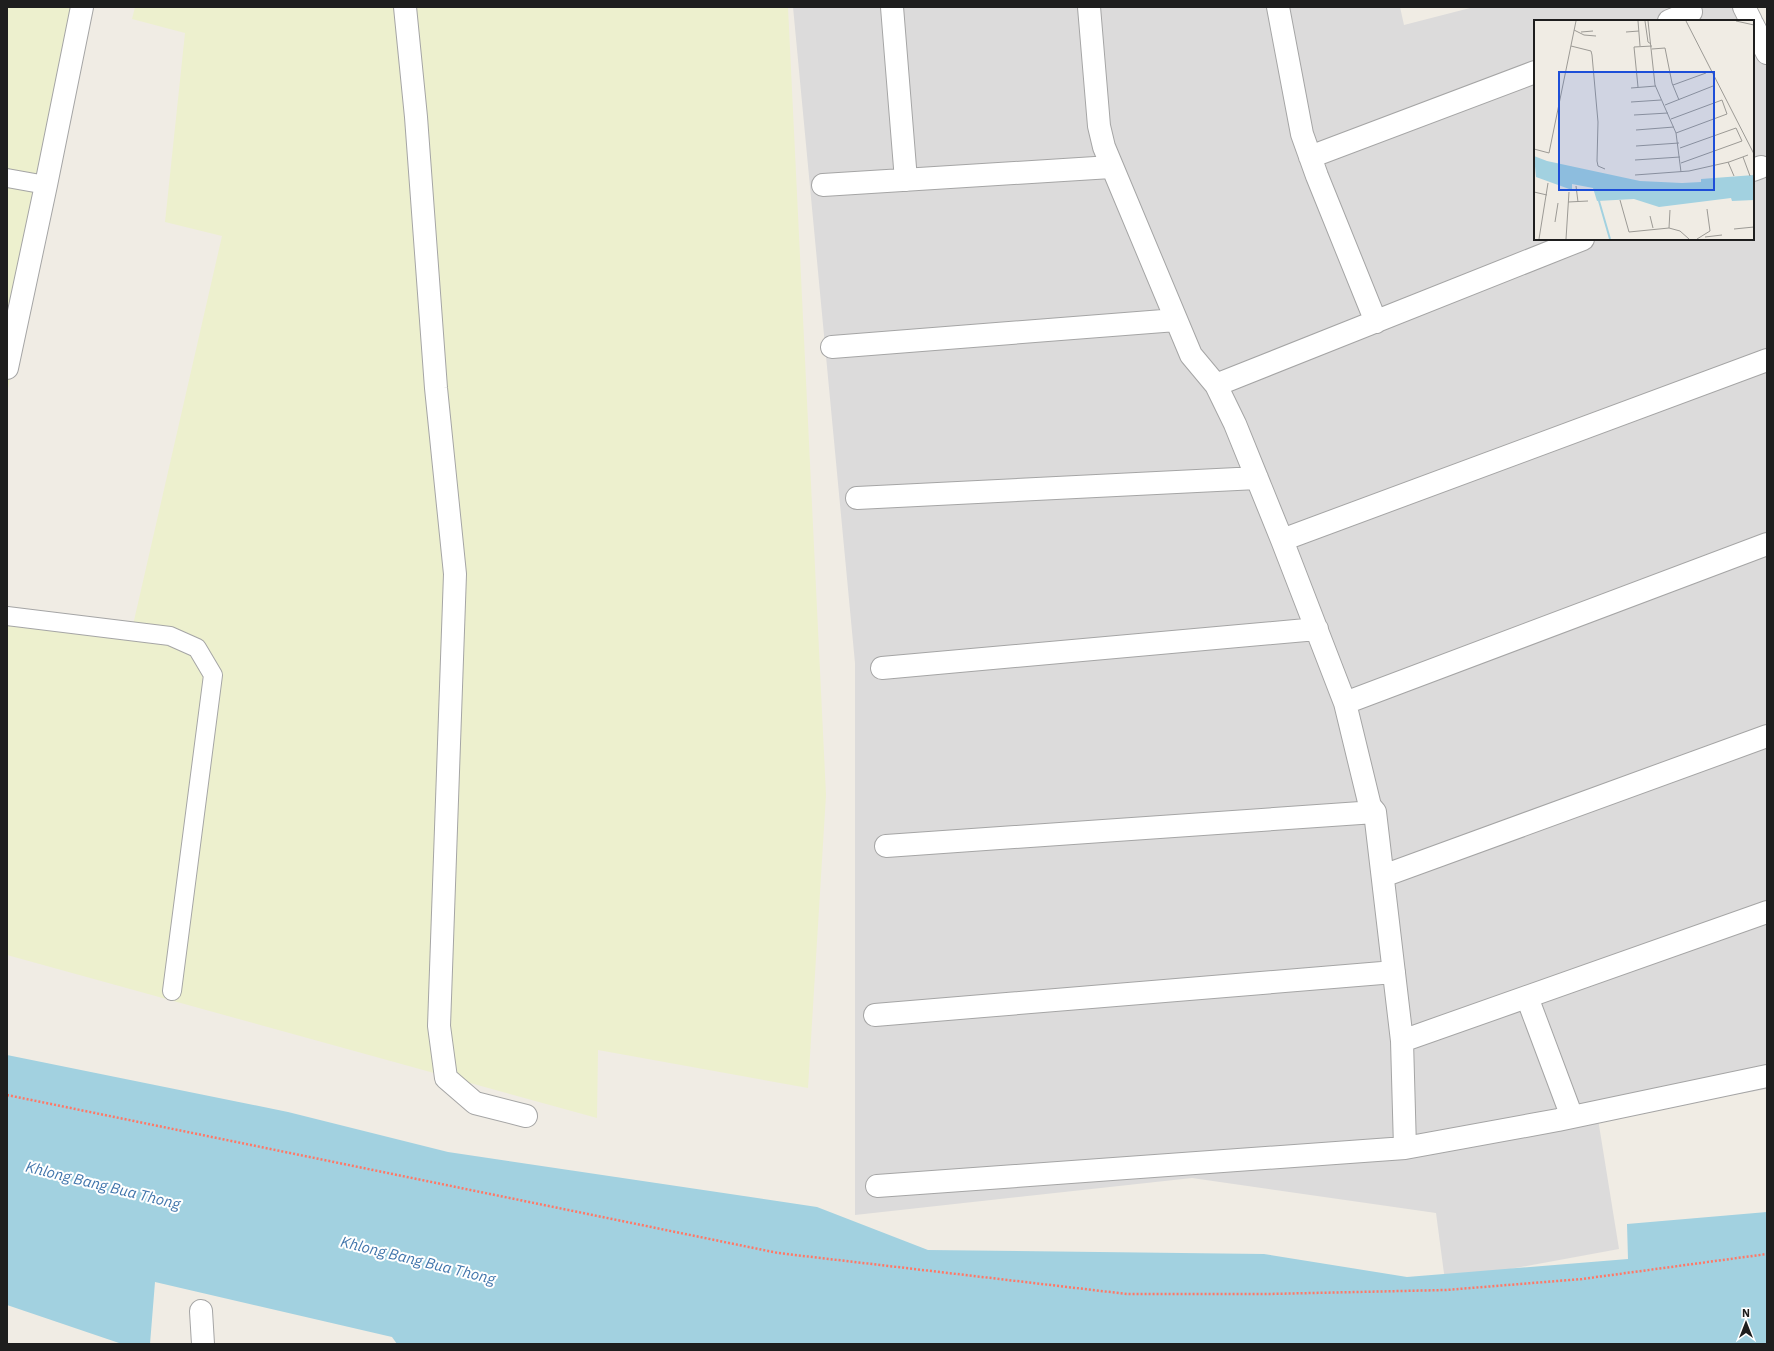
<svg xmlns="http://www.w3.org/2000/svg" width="1774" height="1351" viewBox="0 0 1774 1351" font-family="'IBM Plex Sans',sans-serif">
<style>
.residential{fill:#dcdbdb}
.farmland{fill:#edf0ce}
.water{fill:#a2d1e0}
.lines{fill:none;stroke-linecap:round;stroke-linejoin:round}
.lane-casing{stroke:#a5a5a5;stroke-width:20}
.street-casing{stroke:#a5a5a5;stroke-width:24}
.path{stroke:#f76;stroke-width:2.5;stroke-dasharray:2 2;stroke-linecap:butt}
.lane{stroke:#fff;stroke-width:18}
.street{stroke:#fff;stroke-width:22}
.labels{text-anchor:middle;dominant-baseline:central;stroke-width:4;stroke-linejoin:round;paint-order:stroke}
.water-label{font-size:15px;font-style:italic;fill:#4276ac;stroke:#fff}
.inset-river{fill:none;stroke:#a2d1e0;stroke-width:2}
.inset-road{fill:none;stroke:#9c9a95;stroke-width:1}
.view{fill:#1d4ed8;fill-opacity:0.15;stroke:#1d4ed8;stroke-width:2}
.inset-edge{fill:none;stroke:#1e1e1e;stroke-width:2}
</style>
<rect width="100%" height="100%" fill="#f0ece4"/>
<path class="residential" d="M793,7h607l4,18 70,-18h265l7,14h-211v218h218v-204l14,28v1026l-169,30 21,130 -174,32 -9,-68 -244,-35 -337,37v-552z"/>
<path class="farmland" d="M7,7h85l-85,386z
M135,7h653l38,788 -18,293 -210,-38 -1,68 -590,-163v-331l123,14 92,-402 -57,-14 20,-189 -53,-14z"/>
<path class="water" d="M7,1055l281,57 160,40 369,55 111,43 336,4 143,23 221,-18 -1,-35 140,-12v132h-1370l-5,-7 -237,-55 -5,62h-28l-115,-39z"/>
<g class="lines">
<g class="lane-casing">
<path id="lane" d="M7,178l39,7
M7,616l163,20 27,12 16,27 -41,316"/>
</g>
<g class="street-casing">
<path id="street" d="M405,7l11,110 20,271 19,186 -16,452 7,52 29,25 51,13
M892,7l14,173
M1089,7l10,119 5,21 87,208 25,30 19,39 47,116 63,163 25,103 5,6 27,229 3,107
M1278,7l24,127 15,42 59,146
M1744,7l7,14
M1669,21l22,-9
M1753,25l14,28
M1310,157l225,-85
M1753,170l8,-3
M823,185l288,-18
M832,347l344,-27
M7,368l39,-183 36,-178
M1216,385l367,-146
M857,498l400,-20
M1282,540l485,-180
M882,668l435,-39
M1345,703l422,-159
M886,846l489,-34
M1383,876l384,-140
M1527,997l45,120
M875,1015l519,-43
M1402,1041l365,-129
M877,1186l528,-38 153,-28 209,-44
M201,1311l2,33"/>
</g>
<path class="path" d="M7,1095l771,158 349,41h141l178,-4 136,-11 185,-25"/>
<use href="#lane" class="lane"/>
<use href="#street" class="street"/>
</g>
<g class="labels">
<g class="water-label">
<text transform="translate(103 1185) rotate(14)">Khlong Bang Bua Thong</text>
<text transform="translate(418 1260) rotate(14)">Khlong Bang Bua Thong</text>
</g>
</g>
<g transform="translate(1534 20)">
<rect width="220" height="220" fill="#f0ece4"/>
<path d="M0,136l13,5 93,20 42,2 19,-1v-3l53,-4v25l-22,1 -1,-3 -72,9 -25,-8 -37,2 -4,-13 -21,-4v6l-36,-13z" fill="#a2d1e0"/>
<path class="inset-river" d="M66,174l-1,7 11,38"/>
<path class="inset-road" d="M104,1l2,25M111,1l3,21 3,2M114,1l7,64 21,48 5,39M152,1l68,133M202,1l18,4M40,10l10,5 12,1M47,12l12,-1M92,12l13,-1M37,26l20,5 1,4 6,67 -1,39 1,5 7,3M118,29l13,-1 7,35 7,17M139,65l33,-12M104,67l-4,-40 18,-1M97,68l25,-2M97,82l30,-2M131,85l48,-19M100,95l34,-2M137,99l51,-19 5,14 -51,19M102,110l38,-3M102,126l43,-3M146,128l56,-20 6,13 -61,22M0,129l15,4 27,-132M209,137l7,19M101,140l45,-3M194,142l6,14M101,155l54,-4 40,-9 19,-7M42,166l2,16M0,172l13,3M86,180l9,32 40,-4 11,3 9,8M34,182l20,-1M116,196l3,12M21,202l3,-19M135,208l1,-18M200,209l20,-2M171,217l17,-2M5,219l9,-56M32,219l3,-47M163,219l13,-8 -3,-22"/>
<path class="view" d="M25,52h155v118h-155z"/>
<rect width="220" height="220" class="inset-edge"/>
</g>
<rect width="1774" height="1351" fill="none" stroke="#1e1e1e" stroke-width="16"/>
<g transform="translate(1746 1323)" stroke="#ffffff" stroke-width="3" paint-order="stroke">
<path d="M0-3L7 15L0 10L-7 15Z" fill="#1e1e1e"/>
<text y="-6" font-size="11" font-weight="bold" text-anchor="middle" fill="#1e1e1e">N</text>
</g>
</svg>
